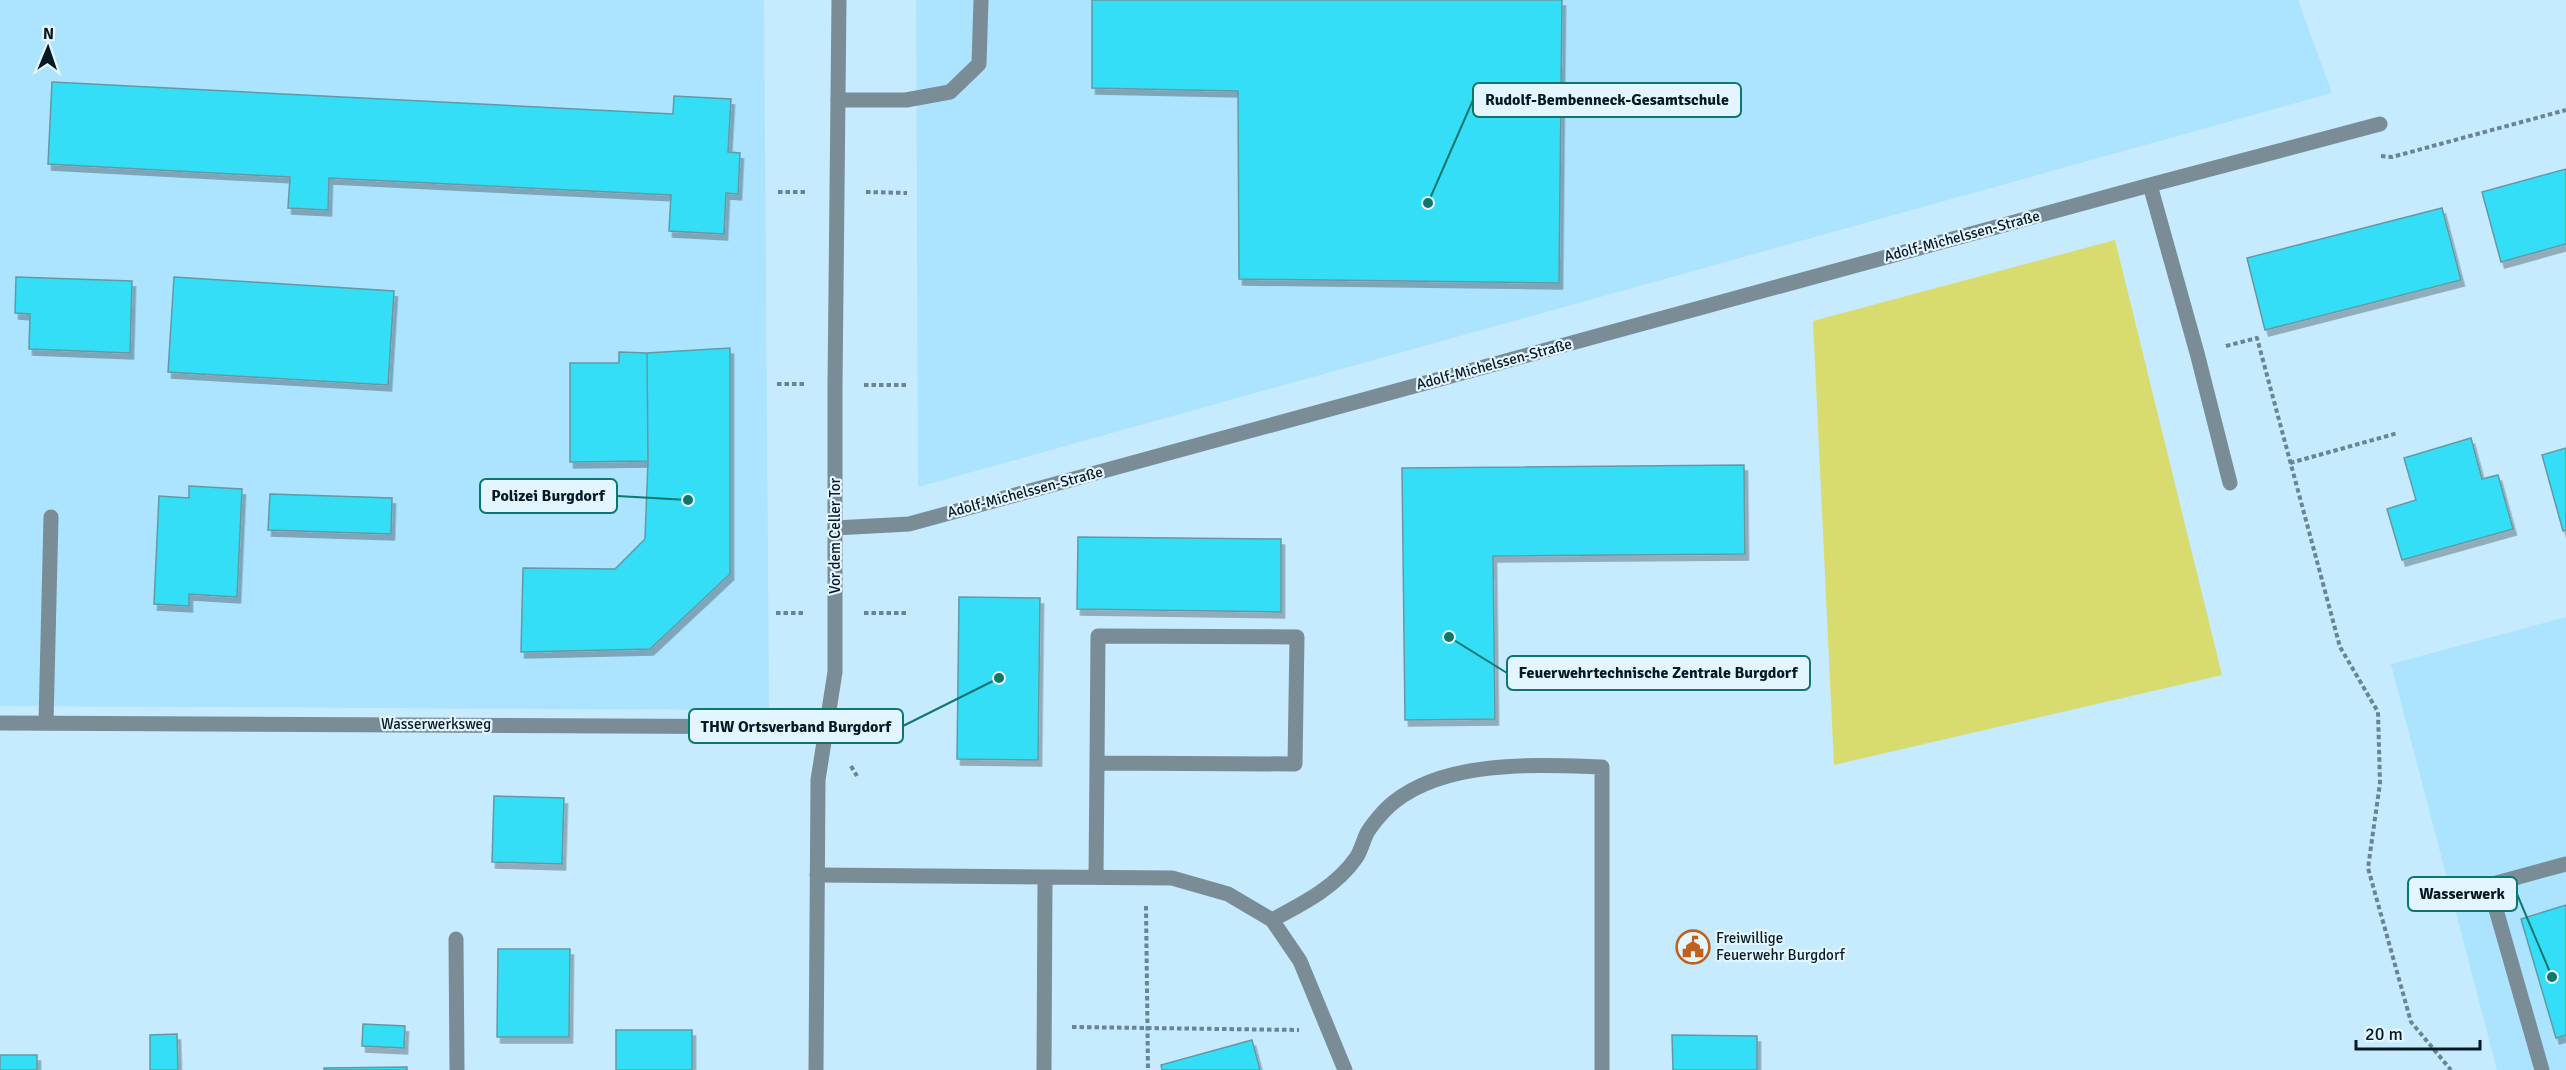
<svg xmlns="http://www.w3.org/2000/svg" width="2566" height="1070" viewBox="0 0 2566 1070" font-family="Signika,sans-serif">
<style>
.built{fill:#ace3ff}
.green{fill:#d8db6e}
.building{fill:#36def7;stroke:#6499a2;stroke-width:1.5;filter:url(#shadow)}
.lines{fill:none;stroke-linecap:round;stroke-linejoin:round}
.path{stroke:#698593;stroke-width:4;stroke-dasharray:4.5 3;stroke-linecap:butt}
.service{stroke:#7a8c96;stroke-width:15}
.minor{stroke:#7a8c96;stroke-width:15}
.tertiary{stroke:#7a8c96;stroke-width:15}
.labels{text-anchor:middle;dominant-baseline:central;stroke-width:4.5;stroke-linejoin:round;paint-order:stroke}
.street-label{font-size:15px;fill:#071922;stroke:#e3f5ff}
.poi-label{font-size:15px;fill:#071922;stroke:#e3f5ff;text-anchor:start}
.leader{fill:none;stroke:#0f766e;stroke-width:2}
.callout-dot{fill:#0f766e;stroke:#e3f5ff;stroke-width:2}
.callout{fill:#e3f5ff;stroke:#0f766e;stroke-width:2}
.callout-label{font-size:16px;text-anchor:middle;font-weight:bold;fill:#071922}
</style>
<defs>
<filter id="shadow"><feDropShadow dx="3.5" dy="6" stdDeviation="0" flood-color="#0004"/></filter>
</defs>
<rect width="100%" height="100%" fill="#c6ebfe"/>
<path class="built" d="M0,0h764l5,710 -769,-4z
M916,0h1382l34,93 -1414,394z
M2566,617v453h-69l-106,-406z"/>
<path class="green" d="M2115,240l107,435 -388,90 -21,-444z"/>
<path class="building" d="M1092,0h470l-3,283 -320,-4 -1,-188 -146,-3z
M52,82l621,32 1,-18 57,3 -3,53 12,1 -2,41 -12,-1 -2,41 -55,-3 2,-36 -342,-17 -1,32 -40,-2 2,-31 -242,-13z
M2566,169v75l-65,18 -19,-70z
M2442,208l19,72 -196,50 -18,-72z
M16,277l116,4 -2,72 -101,-4 1,-35 -15,-1z
M174,277l220,14 -6,94 -220,-13z
M730,348v226l-80,75 -129,3 2,-84 92,1 30,-30 3,-78 -1,-108z
M619,352l28,1 1,108 -78,1v-99h49z
M2471,438l11,41 16,-4 15,54 -111,31 -15,-51 29,-9 -12,-42z
M2566,448v82l-3,1 -21,-76z
M1744,465l1,89 -252,2 2,163 -90,1 -3,-252z
M189,486l53,3 -5,108 -48,-3v12l-35,-2 5,-108 30,2z
M270,494l122,4 -1,36 -123,-4z
M1078,537l203,2v73l-204,-3z
M959,597l81,1 -2,162 -81,-1z
M494,796l70,2 -2,66 -70,-2z
M2566,905v130l-10,3 -35,-119z
M498,949h72l-1,88h-72z
M363,1024l42,2 -1,22 -42,-2z
M616,1030h76v40h-76z
M177,1034l1,36h-28v-35z
M1672,1035l85,1v34h-84z
M1252,1040l8,30h-98l-1,-5z
M0,1055h37v15h-37z
M407,1067v3h-83v-2z"/>
<g class="lines">
<path class="path" d="M2381,156l11,1 174,-47
M778,192h29
M866,192l41,1
M2226,346l31,-8 83,309 38,65 2,71 -12,85 43,154 40,48
M777,384h29
M864,385h44
M2290,463l108,-30
M776,613h29
M864,613h45
M851,766l6,10
M1146,906l2,164
M1072,1027l227,3"/>
<path class="service" d="M1098,636l199,1 -2,127 -198,-1z
M46,722l5,-205
M817,875l355,3 56,16 44,26 28,41 45,109
M1096,877l1,-114
M1272,920c30,-16 64,-33 84,-62 5,-7 7,-17 11,-25 6,-10 18,-24 27,-31 54,-43 144,-37 208,-35v303
M1044,1070l1,-193
M2542,1070l-53,-185 77,-21"/>
<path class="minor" d="M838,100h68l44,-8 29,-28 2,-64
M2150,185l47,168 33,130
M835,528l74,-4 1241,-339 230,-61
M0,723l826,4
M456,939l1,131"/>
<path class="tertiary" d="M816,1070l2,-290 17,-108v-287l4,-385"/>
</g>
<defs>
<g id="civic-ring" transform="scale(1.725)"><circle r="9.5" fill="#e3f5ff" stroke="#c0601d" stroke-width="1.5"/><path d="M-.6-6.5H3V-4.5H.6V-3L4-1V1h2V6H-6V1h2V-1L-.6-3ZM-1.2 2.5V6h2.4V2.5Z" fill="#c0601d"/></g>
</defs>
<g fill-rule="evenodd">
<use href="#civic-ring" x="1693" y="947"/>
</g>
<g class="labels">
<g class="street-label">
<text transform="translate(1962 236) rotate(-15)">Adolf-Michelssen-Straße</text>
<text transform="translate(1494 364) rotate(-15)">Adolf-Michelssen-Straße</text>
<text transform="translate(1025 492) rotate(-15)">Adolf-Michelssen-Straße</text>
<text transform="translate(835 536) rotate(-90)">Vor dem Celler Tor</text>
<text x="436" y="724">Wasserwerksweg</text>
</g>
<g class="poi-label">
<text x="1716" y="938">Freiwillige<tspan x="1716" dy="17">Feuerwehr Burgdorf</tspan></text>
</g>
</g>
<path class="leader" d="M1428 203L1473 100M688 500L617 496M1449 637L1507 673M999 678L903 726M2552 977L2517 894"/>
<g class="callout-dot">
<circle cx="1428" cy="203" r="6"/>
<circle cx="688" cy="500" r="6"/>
<circle cx="1449" cy="637" r="6"/>
<circle cx="999" cy="678" r="6"/>
<circle cx="2552" cy="977" r="6"/>
</g>
<g class="callout">
<rect x="1473" y="83" width="268" height="34" rx="6"/>
<rect x="480" y="479" width="137" height="34" rx="6"/>
<rect x="1507" y="656" width="303" height="34" rx="6"/>
<rect x="689" y="709" width="214" height="34" rx="6"/>
<rect x="2408" y="877" width="109" height="34" rx="6"/>
</g>
<g class="callout-label">
<text x="1607" y="105">Rudolf-Bembenneck-Gesamtschule</text>
<text x="548" y="501">Polizei Burgdorf</text>
<text x="1658" y="678">Feuerwehrtechnische Zentrale Burgdorf</text>
<text x="796" y="732">THW Ortsverband Burgdorf</text>
<text x="2462" y="899">Wasserwerk</text>
</g>
<g transform="translate(48 48) rotate(2)" stroke="#e3f5ff" stroke-width="4.5" paint-order="stroke">
<path d="M0-4.5L10 22L0 15L-10 22Z" fill="#071922"/>
<text y="-9" font-size="16" font-weight="bold" text-anchor="middle" fill="#071922">N</text>
</g>
<path d="M2356 1040v9h124v-9" fill="none" stroke="#071922" stroke-width="3"/>
<text x="2365" y="1040" font-size="18" fill="#071922" stroke="#e3f5ff" stroke-width="4.5" paint-order="stroke">20 m</text>
</svg>
